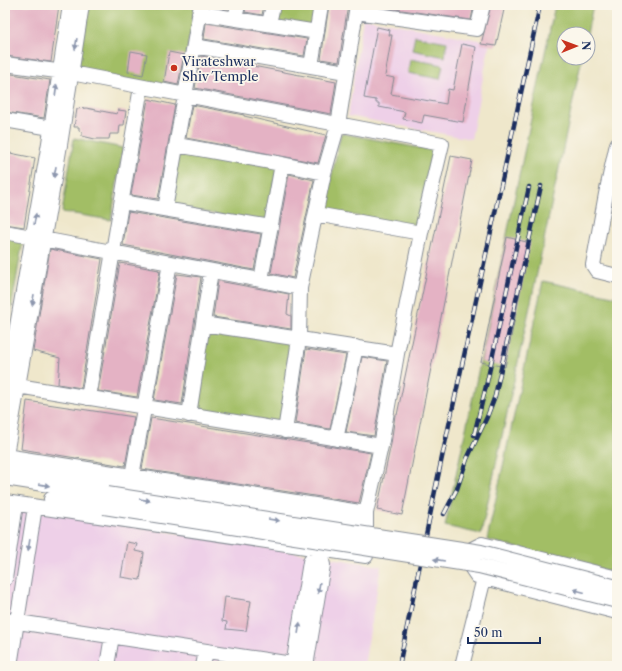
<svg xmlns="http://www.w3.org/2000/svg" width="622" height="671" viewBox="0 0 622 671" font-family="'Libre Caslon Text',serif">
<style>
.built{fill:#eed0e8}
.green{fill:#a2be65;stroke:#5e7662}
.building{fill:#e4b2c4}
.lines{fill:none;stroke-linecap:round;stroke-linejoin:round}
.minor-casing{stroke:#858b94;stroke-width:16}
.minor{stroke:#fff;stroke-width:14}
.rail-casing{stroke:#1b2f5e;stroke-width:4.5}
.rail{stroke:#fbf7ec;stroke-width:3;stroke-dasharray:9;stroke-linecap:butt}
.minor-bridge-casing{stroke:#858b94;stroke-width:16;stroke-linecap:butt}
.minor-bridge{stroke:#fff;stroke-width:14}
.oneway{fill:#8d97ae}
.poi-dot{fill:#c8321e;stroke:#fbf7ec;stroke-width:1.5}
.labels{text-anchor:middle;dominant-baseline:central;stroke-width:3.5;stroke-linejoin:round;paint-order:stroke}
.poi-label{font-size:13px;fill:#1b2f5e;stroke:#fbf7ec;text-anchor:start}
</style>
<rect width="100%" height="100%" fill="#fbf7ec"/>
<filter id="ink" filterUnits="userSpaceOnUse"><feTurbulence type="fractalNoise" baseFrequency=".025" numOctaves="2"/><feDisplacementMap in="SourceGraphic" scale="8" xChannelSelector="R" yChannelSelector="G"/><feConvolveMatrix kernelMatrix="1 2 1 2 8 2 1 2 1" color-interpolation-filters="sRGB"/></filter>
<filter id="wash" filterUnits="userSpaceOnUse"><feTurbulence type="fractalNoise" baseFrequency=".012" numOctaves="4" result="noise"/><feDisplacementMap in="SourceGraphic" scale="16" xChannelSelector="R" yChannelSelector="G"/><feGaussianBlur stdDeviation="0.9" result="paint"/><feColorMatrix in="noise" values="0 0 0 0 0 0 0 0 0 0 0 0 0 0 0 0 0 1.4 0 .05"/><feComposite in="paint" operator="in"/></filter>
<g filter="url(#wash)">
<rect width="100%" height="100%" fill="#efe7cb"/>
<path class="built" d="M363,18l127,24 -19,97 -123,-23z
M5,506l376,60 -17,100h-359z"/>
<path class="green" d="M86,5h109l-15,85 -105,-20z
M275,5h43l-4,25 -43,-7z
M555,5h38l-6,29h-23v24h18l-47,225 -54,251 -36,-8c38,-173 73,-347 110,-521z
M415,36l32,6 -2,15 -33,-7z
M410,59l33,6 -3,14 -32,-6z
M341,133l94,18 -17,76 -94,-17z
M74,138l49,10 -12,72 -49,-8z
M179,149l99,18 -11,56 -99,-17z
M5,238l18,3 -18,103z
M543,281l74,16v276l-130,-33z
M207,326l88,16 -14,82 -89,-12z"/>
<g id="blocks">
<path class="building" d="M5,5h54l-8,57 -46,-6z
M209,5h20l-1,4 -19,-3z
M246,5h18l-2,10 -17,-3z
M329,5h19l-9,57 -18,-3z
M367,5h107l-3,15z
M491,5h14l-9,41 -15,-2z
M206,23l101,16 -3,17 -100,-17z
M377,27l13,3 -1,5h3l-7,41 9,2 -3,16 55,10 2,-15 5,1 9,-46 14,3 -13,75 -39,-7 -2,8 -19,-4 2,-7 -26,-5v-4h-3v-3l-12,-2z
M131,51l16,3 -4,21 -15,-3z
M169,52l15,3 -6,30 -14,-3z
M201,56l135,26 -5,32 -136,-26z
M5,73l45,7 -6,38 -39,-6z
M148,99l27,6 -17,94 -27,-4z
M192,105l52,10v1l82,19 -8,28 -132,-25z
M86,108l31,6 1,-4 8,1 -2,14h-4l-1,9h-9l-1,5h-14l-13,-3v-4l-3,-1v-4h-5l3,-18z
M5,152l30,6 -11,69 -19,-3z
M451,156l21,4 -70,355 -25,-5 14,-66 4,-29h2z
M289,174l25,6 -21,98 -22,-5z
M128,212l133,22 -7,36 -131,-25z
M507,237l23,6 -25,124 -24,-5z
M50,249l52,10 -21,129 -23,-4 2,-26 -27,-7z
M120,263l39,7 -1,1h2l-23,126 -39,-6z
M177,274l24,3 -19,127 -28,-4z
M218,281l71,13 -2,20 4,2v13l-78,-12z
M306,349l40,6 -16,74 -35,-6z
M362,357l25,4 -13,75 -28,-4z
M27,401l107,16 -9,49 -104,-17z
M151,418l220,35 -12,50 -217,-34z
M127,542l10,2 -2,7 9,2 -4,27 -19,-3z
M225,597l26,4 -5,30 -20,-2 1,-7 -5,-1z"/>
</g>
</g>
<g filter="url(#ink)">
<use href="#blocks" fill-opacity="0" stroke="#858b94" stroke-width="1"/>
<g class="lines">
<g class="minor-casing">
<path id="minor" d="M356,12l121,17 6,-24
M199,13l118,19
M235,19l3,-14
M269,24l4,-19
M194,46l152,26
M5,64l66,9 371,71 -21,89 -24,121 -16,92 -15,67v43l-361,-54
M311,66l10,-61
M5,120l46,8
M617,144l-11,50 -13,71 4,6 20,5
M177,145l105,19 42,9
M122,202l149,25
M165,209l36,-204
M316,214l105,19
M5,232l256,48 39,8
M261,280l21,-116
M203,324l194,30
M18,386l363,60
M5,395l44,-252 21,-138
M88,398l53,-311
M189,415l22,-144
M285,431l14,-92 1,-51 24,-115 14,-48 19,-120
M336,439l20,-92
M5,451l2,-2 53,-304 22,-140
M5,456l361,57
M5,468l361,57
M5,478l102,16
M131,485l1,-9 38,-213
M51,499l53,8
M617,578l-135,-34 -20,10 15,22 140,36
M5,579l11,-75
M5,620l300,46
M10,666l25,-159
M107,666l5,-30
M203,666l3,-15
M293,666l17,-104 9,-13
M306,666l17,-101 -4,-16
M462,666l22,-88"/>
</g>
<use href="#minor" class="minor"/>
<g class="rail-casing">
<path id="rail" d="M474,435l13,-53 42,-195
M444,514l13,-25 10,-30 20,-42 8,-21 46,-210
M399,666l42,-204 99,-457"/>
</g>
<use href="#rail" class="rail"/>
<g class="minor-bridge-casing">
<path id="minor-bridge" d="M107,494l374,58 136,35
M104,507l375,59 138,35"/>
</g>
<use href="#minor-bridge" class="minor-bridge"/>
</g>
<defs><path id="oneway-solid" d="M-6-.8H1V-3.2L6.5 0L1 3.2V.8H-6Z"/></defs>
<g class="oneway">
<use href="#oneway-solid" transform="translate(76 44) rotate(99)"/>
<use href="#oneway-solid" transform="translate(56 90) rotate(-82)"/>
<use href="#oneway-solid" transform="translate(55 172) rotate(100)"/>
<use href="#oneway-solid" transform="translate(35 219) rotate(-80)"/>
<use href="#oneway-solid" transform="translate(33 300) rotate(100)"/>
<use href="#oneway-solid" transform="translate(44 485) rotate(9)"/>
<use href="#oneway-solid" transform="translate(145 500) rotate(9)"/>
<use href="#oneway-solid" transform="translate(274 520) rotate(9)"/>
<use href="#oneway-solid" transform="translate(29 545) rotate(99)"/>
<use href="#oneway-solid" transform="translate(439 560) rotate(-171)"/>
<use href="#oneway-solid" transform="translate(319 588) rotate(99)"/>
<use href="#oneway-solid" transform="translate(579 591) rotate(-165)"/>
<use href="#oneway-solid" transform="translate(299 628) rotate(-81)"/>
</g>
</g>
<circle class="poi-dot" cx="174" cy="68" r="4"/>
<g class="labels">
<g class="poi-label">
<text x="182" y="61">Virateshwar<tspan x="182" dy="15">Shiv Temple</tspan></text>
</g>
</g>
<rect width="622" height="671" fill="none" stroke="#fbf7ec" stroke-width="20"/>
<g transform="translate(576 46) rotate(89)"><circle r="19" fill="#fbf7ec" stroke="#a1a7b3"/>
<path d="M0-3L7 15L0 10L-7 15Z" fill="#c8321e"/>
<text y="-6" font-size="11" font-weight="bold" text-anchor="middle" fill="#1b2f5e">N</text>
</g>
<path d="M468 637v6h72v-6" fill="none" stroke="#1b2f5e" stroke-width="2"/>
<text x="474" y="637" font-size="12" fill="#1b2f5e" stroke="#fbf7ec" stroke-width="3" paint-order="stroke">50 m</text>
</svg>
